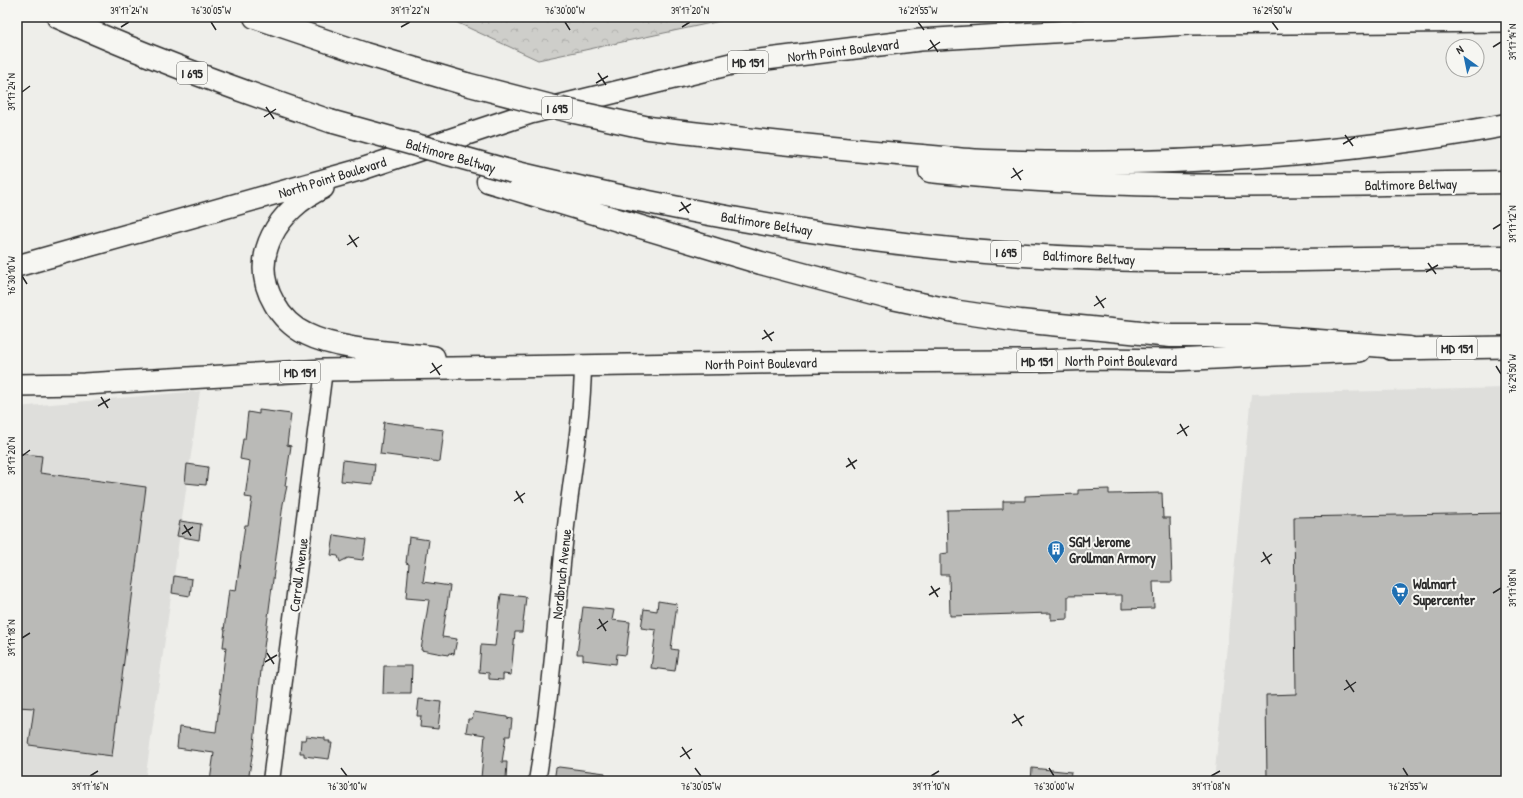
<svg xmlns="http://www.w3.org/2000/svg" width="1523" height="798" viewBox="0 0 1523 798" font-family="'Patrick Hand',sans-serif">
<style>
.built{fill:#dededb}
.forest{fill:url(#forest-crowns);stroke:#7c7c7a}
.building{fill:#babab7;stroke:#2b2b2b}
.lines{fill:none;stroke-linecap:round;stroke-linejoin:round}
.minor-casing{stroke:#2b2b2b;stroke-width:19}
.major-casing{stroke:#2b2b2b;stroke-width:24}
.highway-casing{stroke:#2b2b2b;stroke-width:25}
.minor{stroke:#f6f6f2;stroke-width:16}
.major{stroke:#f6f6f2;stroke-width:21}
.highway{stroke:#f6f6f2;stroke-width:22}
.highway-bridge-casing{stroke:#2b2b2b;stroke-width:25;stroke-linecap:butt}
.highway-bridge{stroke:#f6f6f2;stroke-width:22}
.ticks{fill:none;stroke:#2b2b2b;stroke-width:1.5}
.labels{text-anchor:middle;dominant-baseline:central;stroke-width:4;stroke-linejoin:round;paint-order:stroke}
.shield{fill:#f6f6f2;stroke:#686867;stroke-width:1}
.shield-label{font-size:13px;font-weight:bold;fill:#2b2b2b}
.street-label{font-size:14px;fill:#2b2b2b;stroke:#f6f6f2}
.poi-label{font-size:14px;font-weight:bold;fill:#2b2b2b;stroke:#f6f6f2;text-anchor:start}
.neatline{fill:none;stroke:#2b2b2b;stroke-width:1.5}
.ticks-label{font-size:10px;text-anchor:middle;fill:#2b2b2b}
</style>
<defs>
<pattern id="forest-crowns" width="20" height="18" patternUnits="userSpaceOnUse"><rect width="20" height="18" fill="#cececa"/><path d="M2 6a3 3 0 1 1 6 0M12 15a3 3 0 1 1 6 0" fill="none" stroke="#b1b1ae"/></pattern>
</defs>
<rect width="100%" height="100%" fill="#eeeeea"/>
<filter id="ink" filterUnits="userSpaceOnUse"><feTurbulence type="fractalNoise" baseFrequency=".025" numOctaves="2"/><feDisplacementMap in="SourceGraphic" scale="8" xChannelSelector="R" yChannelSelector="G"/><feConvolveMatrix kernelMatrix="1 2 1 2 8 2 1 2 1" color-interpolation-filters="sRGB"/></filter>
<g filter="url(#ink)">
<path class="built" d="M1506,388v393h-292l37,-387z
M200,391l-55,390h-128v-374z"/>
<path class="forest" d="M445,17h294l-201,43z"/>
<path class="building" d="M259,410l32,4 -4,31 4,1 -6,40h2l-4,18 -22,166 -7,74 -6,37h-38l4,-28 -37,-5 2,-21 37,5 10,-85h-3l2,-17h-1l5,-40 7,1 9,-66h3l4,-27 -7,-1 5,-36 -10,-2 3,-20h2l3,-27 11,2z
M384,422l60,8 -4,32 -60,-8z
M17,453l25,3 -2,17 106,14 -34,269 -83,-11 5,-37 -17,-1z
M343,460l32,4 -2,20 -32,-3z
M187,464l21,3 -2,18 -21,-2z
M1109,489v5l53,-1 1,25h7l2,64h-19l1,26 -32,1v-14l-54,1v23l-17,1v-7l-101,3 -1,-41h-9v-21l8,-1 -1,-43 56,-1v-8h22v-5l53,-2v-4z
M1506,513v268h-239l-1,-86 30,-1 -2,-177z
M180,521l21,3 -2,16 -22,-4z
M334,535l32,5 -3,20 -15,-2 -8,4 -2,-6 -7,-1z
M409,537l20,3 -6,42 27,4 -8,51 15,2 -3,15 -5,-1 -1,2 -27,-5 8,-50 -23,-2 3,-34 -3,-1z
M174,576l18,3 -2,17 -18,-3z
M501,594l25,3 -4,35h-7l-4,43 -8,-1v6l-14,-1v-6l-10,-1 2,-27 14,1z
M658,601l19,3 -6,45 7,1 -3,21 -24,-3 5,-38 -15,-2 3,-19 13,2z
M583,607l31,3 -2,10 18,2 -4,33 -9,-1 -1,10 -33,-4v-6h-6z
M384,666h28l-1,28h-28z
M419,699l22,3 -3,27 -18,-2 1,-11h-4z
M474,712l33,5v1l5,1 -2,17h-4l-4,26h5l-1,17 -25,-1 4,-43 -19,-3 2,-13h4z
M306,736l19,2v3h5l-1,2h3l-3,16 -25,-3v-3h-4l1,-13h4z
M559,767l46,6v8h-51l2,-13z
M1032,768l39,4 -1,9h-39z"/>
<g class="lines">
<g class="minor-casing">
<path id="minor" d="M271,781l53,-411
M537,781c14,-81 19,-164 28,-246 6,-56 17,-112 18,-168"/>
</g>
<g class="major-casing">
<path id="major" d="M323,188c-44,20 -76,69 -49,115 7,13 19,25 32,31 34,17 90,18 128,23
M17,266l342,-96 171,-57 205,-50 185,-23 268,-16 318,-3
M1391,349l115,-2
M17,385l67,-1 240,-14 497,-8 212,-1 62,-2 79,1 186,-9"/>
</g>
<g class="highway-casing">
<path id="highway" d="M58,17c89,40 179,73 272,104
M255,17l110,37 101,30
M649,128c83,10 166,19 249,26 29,2 58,6 87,7 175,6 349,-4 521,-36
M930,171c192,21 384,14 576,11
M513,172c193,46 392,81 591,87 134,4 268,-1 402,-2
M488,181l273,82 131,35 67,14 61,9 151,15h85l153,12"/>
</g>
<use href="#minor" class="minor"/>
<use href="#major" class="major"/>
<use href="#highway" class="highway"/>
<g class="highway-bridge-casing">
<path id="highway-bridge" d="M466,84l104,27 79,17
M330,121l183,51"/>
</g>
<use href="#highway-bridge" class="highway-bridge"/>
</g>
</g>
<path class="ticks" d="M211,22l5,8M565,22l5,8M918,22l6,8M1272,22l6,8M121,27l8,-5M401,27l9,-5M682,27l8,-5M930,40l8,12M1493,47l8,-5M928,50l12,-8M598,73l8,12M596,83l12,-7M22,92l8,-6M266,107l8,12M264,117l12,-8M1345,135l8,11M1343,144l12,-7M1013,168l8,12M1011,178l12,-8M681,202l8,11M679,211l12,-7M1493,229l8,-5M349,235l8,12M347,245l12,-8M1428,263l8,11M1426,272l12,-7M22,276l5,8M1096,296l8,12M1094,306l12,-8M764,330l8,11M762,339l12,-7M432,363l8,12M1496,366l5,8M430,373l12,-8M101,397l7,11M98,406l12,-7M1180,424l7,12M1177,434l12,-8M22,456l8,-6M848,458l7,11M846,467l11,-7M516,491l7,12M514,501l11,-8M184,525l7,11M182,534l11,-7M1263,552l7,12M1261,562l11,-8M931,586l7,11M1493,593l8,-5M929,595l11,-7M599,619l7,12M597,629l11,-8M22,638l8,-5M267,653l7,11M265,662l12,-7M1346,680l8,12M1344,690l12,-8M1014,714l8,12M1012,723l12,-7M682,747l8,12M680,757l12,-8M341,768l6,8M695,768l6,8M1049,768l5,8M1403,768l5,8M90,776l8,-5M931,776l8,-5M1211,776l9,-5"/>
<defs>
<g id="building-pin" transform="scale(0.9)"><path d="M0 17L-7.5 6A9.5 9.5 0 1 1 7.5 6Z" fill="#1f6fb2" stroke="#f6f6f2"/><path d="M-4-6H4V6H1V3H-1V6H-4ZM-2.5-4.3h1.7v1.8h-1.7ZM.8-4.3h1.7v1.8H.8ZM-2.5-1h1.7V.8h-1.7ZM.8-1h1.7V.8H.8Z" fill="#fff"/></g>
<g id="supermarket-pin" transform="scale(0.9)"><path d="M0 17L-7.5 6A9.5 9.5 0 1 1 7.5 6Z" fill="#1f6fb2" stroke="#f6f6f2"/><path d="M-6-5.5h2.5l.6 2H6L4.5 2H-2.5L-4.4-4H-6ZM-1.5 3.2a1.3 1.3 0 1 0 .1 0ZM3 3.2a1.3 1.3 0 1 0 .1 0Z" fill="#fff"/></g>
</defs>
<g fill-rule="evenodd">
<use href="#building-pin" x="1056" y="549"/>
<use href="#supermarket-pin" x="1400" y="591"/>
</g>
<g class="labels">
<g class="shield">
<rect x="728" y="51" width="40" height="22" rx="3"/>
<rect x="177" y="62" width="30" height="22" rx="3"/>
<rect x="542" y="97" width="30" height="22" rx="3"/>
<rect x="991" y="241" width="30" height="22" rx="3"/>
<rect x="1437" y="337" width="40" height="22" rx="3"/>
<rect x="1017" y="350" width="40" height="22" rx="3"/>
<rect x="280" y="361" width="40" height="22" rx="3"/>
</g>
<g class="shield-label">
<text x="748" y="62">MD 151</text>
<text x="192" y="73">I 695</text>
<text x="557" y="108">I 695</text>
<text x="1006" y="252">I 695</text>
<text x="1457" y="348">MD 151</text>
<text x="1037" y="361">MD 151</text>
<text x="300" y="372">MD 151</text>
</g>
<g class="street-label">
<text transform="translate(843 50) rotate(-7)">North Point Boulevard</text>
<text transform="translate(451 155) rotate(16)">Baltimore Beltway</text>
<text transform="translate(332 177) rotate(-17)">North Point Boulevard</text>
<text transform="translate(1411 184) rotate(-1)">Baltimore Beltway</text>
<text transform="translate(767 223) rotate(9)">Baltimore Beltway</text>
<text transform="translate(1089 257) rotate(3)">Baltimore Beltway</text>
<text x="1121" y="360">North Point Boulevard</text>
<text transform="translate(761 363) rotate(-1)">North Point Boulevard</text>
<text transform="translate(561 574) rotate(-84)">Nordbruch Avenue</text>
<text transform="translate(298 575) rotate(-83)">Carroll Avenue</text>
</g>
<g class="poi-label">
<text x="1069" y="541">SGM Jerome<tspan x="1069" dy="16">Grollman Armory</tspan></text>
<text x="1413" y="583">Walmart<tspan x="1413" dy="16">Supercenter</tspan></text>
</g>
</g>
<rect width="1523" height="798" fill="none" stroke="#f6f6f2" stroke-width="44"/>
<g transform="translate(1465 58) rotate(327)"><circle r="19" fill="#f6f6f2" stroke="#a5a5a2"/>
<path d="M0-3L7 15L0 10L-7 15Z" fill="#1f6fb2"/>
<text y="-6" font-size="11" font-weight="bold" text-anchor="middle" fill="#2b2b2b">N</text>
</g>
<rect x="22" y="22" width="1479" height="754" class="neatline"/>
<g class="ticks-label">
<text x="129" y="14">39°17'24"N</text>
<text x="211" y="14">76°30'05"W</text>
<text x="410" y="14">39°17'22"N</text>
<text x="565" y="14">76°30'00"W</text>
<text x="690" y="14">39°17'20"N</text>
<text x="918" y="14">76°29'55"W</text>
<text x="1272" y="14">76°29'50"W</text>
<text transform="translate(1512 42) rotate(-90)" y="4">39°17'14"N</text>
<text transform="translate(11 92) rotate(-90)" y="4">39°17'24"N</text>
<text transform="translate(1512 224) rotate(-90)" y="4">39°17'12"N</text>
<text transform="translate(11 276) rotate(-90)" y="4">76°30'10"W</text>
<text transform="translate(1512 374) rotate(-90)" y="4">76°29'50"W</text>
<text transform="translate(11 456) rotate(-90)" y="4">39°17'20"N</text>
<text transform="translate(1512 588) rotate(-90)" y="4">39°17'08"N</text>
<text transform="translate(11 638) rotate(-90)" y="4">39°17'18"N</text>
<text x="90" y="790">39°17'16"N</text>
<text x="347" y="790">76°30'10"W</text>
<text x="701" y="790">76°30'05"W</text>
<text x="931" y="790">39°17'10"N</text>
<text x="1054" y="790">76°30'00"W</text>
<text x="1211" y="790">39°17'08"N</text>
<text x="1408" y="790">76°29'55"W</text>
</g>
</svg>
